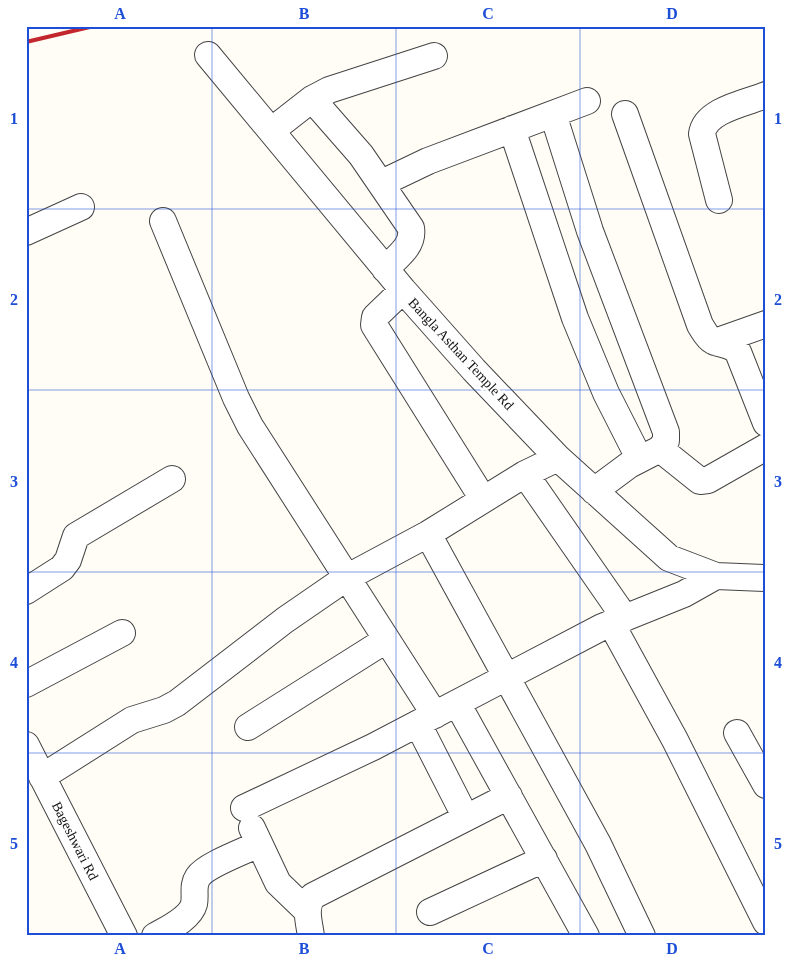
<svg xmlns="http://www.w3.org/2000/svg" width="792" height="962" viewBox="0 0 792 962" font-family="Georgia,serif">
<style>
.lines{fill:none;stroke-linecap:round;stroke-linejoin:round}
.minor-casing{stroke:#444;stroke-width:28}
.minor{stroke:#fff;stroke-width:26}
.rail{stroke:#c4262e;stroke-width:4}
.grid{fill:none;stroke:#1d4ed8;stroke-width:1;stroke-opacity:0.55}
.labels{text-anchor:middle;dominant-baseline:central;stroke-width:5;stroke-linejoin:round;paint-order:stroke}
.street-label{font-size:14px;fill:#111;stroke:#fff}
.neatline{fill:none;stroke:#1d4ed8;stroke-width:2}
.grid-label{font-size:16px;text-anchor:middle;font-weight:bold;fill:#1d4ed8}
</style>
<rect width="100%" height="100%" fill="#fffdf5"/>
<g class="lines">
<g class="minor-casing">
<path id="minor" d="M208,55l195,235 71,80 84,88 111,100 47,18 50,2
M312,99l49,56 50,73c3,18 -14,29 -26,41
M553,114l37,117 76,201v9l-6,8 -31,16 -35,26
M625,114l75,211c4,6 7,13 13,16 10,5 17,2 25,11l28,71
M512,129l63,189 31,75 33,65
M271,131l41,-32 17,-9 105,-34
M382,183l46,-22 159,-60
M719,200l-17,-66c3,-24 44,-31 64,-39
M163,221l73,177 14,28 185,289
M26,232l55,-25
M403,290l-28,27 -1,8 109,174
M715,342l51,-18
M660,449l40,32 8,-1 58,-33
M525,474l100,144
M428,534l170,310 44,92
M26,591l36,-23 6,-8 8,-24 96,-57
M611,623l64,117 91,182
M26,684l96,-51
M457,703l129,233
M418,724l48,94
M248,727l138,-87
M737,733l29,52
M26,745l98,191
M42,777l90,-57 32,-10 13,-7 108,-83 61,-42 82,-44 97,-60 33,-16
M244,808l129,-61 229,-120 82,-33 32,-18
M252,828l26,55 29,28
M430,912l114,-53
M155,936c12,-7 35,-17 39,-32 2,-10 -2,-18 4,-27 8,-12 47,-26 61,-33
M311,936c-2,-14 -7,-29 2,-40l196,-100"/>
</g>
<use href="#minor" class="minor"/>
<path class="rail" d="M26,27l3,-1
M26,42l68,-16"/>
</g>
<path class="grid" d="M212,26v910M396,26v910M580,26v910M26,209h740M26,390h740M26,572h740M26,753h740"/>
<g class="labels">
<g class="street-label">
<text transform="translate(461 354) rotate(47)">Bangla Asthan Temple Rd</text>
<text transform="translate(75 841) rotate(63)">Bageshwari Rd</text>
</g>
</g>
<rect width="792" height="962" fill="none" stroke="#ffffff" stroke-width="55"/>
<rect x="28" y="28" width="736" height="906" class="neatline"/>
<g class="grid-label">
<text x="120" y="19">A</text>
<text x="304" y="19">B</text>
<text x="488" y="19">C</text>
<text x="672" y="19">D</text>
<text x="14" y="124">1</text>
<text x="778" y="124">1</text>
<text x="14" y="305">2</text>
<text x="778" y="305">2</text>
<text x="14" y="487">3</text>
<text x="778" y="487">3</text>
<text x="14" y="668">4</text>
<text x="778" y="668">4</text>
<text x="14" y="849">5</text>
<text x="778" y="849">5</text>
<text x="120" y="954">A</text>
<text x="304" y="954">B</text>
<text x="488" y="954">C</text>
<text x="672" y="954">D</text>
</g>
</svg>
